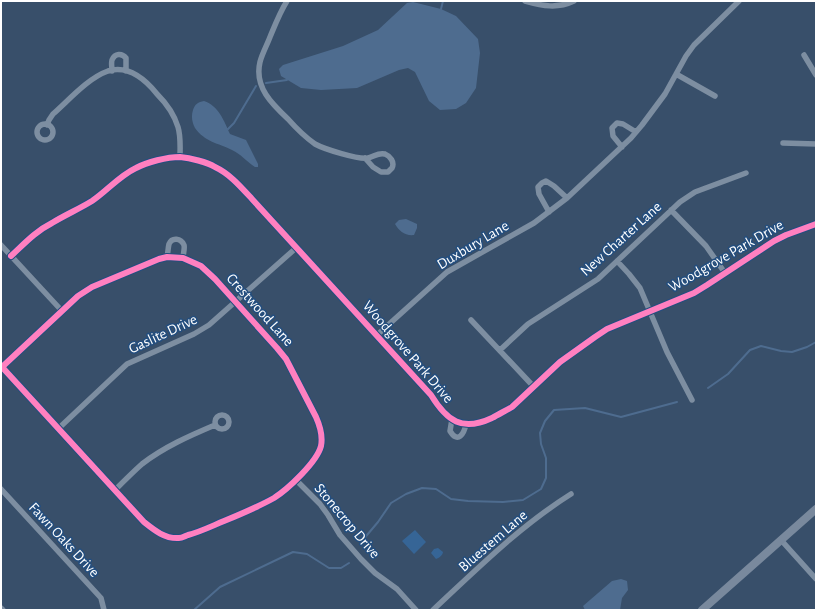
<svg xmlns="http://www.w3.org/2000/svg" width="817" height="611" viewBox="0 0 817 611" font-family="'Alegreya Sans',sans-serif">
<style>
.green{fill:#366596}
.water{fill:#4e6c8f}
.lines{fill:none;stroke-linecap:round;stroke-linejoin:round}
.stream{stroke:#4e6c8f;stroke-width:2}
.minor{stroke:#7d8ea1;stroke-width:5.5}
.secondary{stroke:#79899d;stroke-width:8}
.cycleway-casing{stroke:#234e7f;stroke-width:8}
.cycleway{stroke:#ff80c0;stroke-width:6}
.labels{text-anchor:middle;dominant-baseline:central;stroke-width:3;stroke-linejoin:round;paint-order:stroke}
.street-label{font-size:15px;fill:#fff;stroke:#234e7f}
</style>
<rect width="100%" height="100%" fill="#384f6a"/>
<path class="green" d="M415,530l11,12 -12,12 -12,-13z
M438,548l5,4c0,3 -4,6 -7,7l-5,-6 3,-4z"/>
<path class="water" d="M413,2l28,7 15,7 22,23 2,14 -4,35 -10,15 -10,6 -16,1 -11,-9 -14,-29 -7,-4 -9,2 -42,18 -36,2 -20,-2 -20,-12 -2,-7 4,-4 60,-19 35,-16 29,-27z
M204,101c15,5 20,20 26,33l16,6 12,24v3h-3c-8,-5 -14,-13 -23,-17 -14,-7 -27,-8 -37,-22 -3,-6 -4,-12 -2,-18 2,-6 5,-8 11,-9z
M406,219l11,5v4l-3,7c-9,1 -15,-4 -19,-11l4,-4z
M621,579l6,2 1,9 -6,8 -2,12h-35l-2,-4 29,-25z"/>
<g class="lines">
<path class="stream" d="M441,9l2,-8
M266,83l21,-3
M228,129l6,-6 22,-37
M708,388l20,-14 22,-24 11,-4 20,5 11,1 15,-5 9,-5
M362,541l16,-19 13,-19 15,-9 16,-6 14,1 15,10 17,2 35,1 20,-2 18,-11 5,-11v-20l-5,-14 -1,-11 5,-12 9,-11 31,-2 36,9 56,-15
M194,610l26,-23 73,-35 14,2 22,14h12l8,-5"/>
<path class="minor" d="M287,1c-7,11 -12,24 -17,36 -3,8 -8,17 -10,25 -6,25 12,42 28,57 8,9 17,18 27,25 9,5 44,16 53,14 6,-1 10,-6 17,-4 5,2 10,8 7,14 0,0 -4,4 -4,4h-7l-8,-5 -8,-9
M525,1c18,5 32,8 49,0
M804,55l12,20
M112,71c0,-4 -1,-8 0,-11 3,-7 10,-7 14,-2v13
M676,74l39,22
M37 132a8 8 0 1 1 16 0a8 8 0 1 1-16 0Z
M47,125l2,-5 4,-6c16,-14 35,-36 55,-43 20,-6 37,8 49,23 10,10 17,20 21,33 3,10 2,20 2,30
M783,143l33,1
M622,147l-9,-11 -1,-8 5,-5 6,1 13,8
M671,210l35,36 19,27
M549,212l-10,-18 -1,-7 4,-4 4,-2 8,5 13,12
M1,245l61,66
M11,256c13,-12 25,-25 41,-33 13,-8 27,-14 40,-22 15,-10 27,-25 44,-33 11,-6 31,-11 44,-11 10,1 27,5 35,10 15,7 26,20 37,32l179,196c16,26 31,37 61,23 7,-4 13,-7 20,-11l48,-45 35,-25 12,-8 87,-36 13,-8 67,-44 12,-6 30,-11
M167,257l16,1 18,8 14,13 62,69 9,11 30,58c4,9 7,19 5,29 -4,16 -33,43 -47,52 -16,9 -33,16 -50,23 -12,5 -24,11 -36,14 -3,1 -6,3 -9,3 -14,1 -25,-8 -35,-16l-142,-155 60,-56 16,-15 14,-9 67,-28z
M167,257c1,-4 1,-9 2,-13 3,-7 12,-6 15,1 1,4 -1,9 -1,13
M617,261l12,13 11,14 27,64 25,48
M471,320l63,67
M377,335l70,-63 87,-49 33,-25 64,-60 11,-13 23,-31 21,-38 8,-11 45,-44
M500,350l28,-26 70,-45 82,-77 15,-10 51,-19
M215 422a7 7 0 1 1 14 0a7 7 0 1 1-14 0Z
M452,419l-2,12c8,13 14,3 16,-7
M59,428l68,-64 67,-30 15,-9 87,-77
M296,480l24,24 8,11 12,20 21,24 14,14 22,16 19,21
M1,489l100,109 3,12
M115,490c9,-9 18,-18 27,-26 22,-17 47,-28 73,-39
M781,540l35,39
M1,608l2,2
M433,610c44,-41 87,-84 138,-116"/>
<path class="secondary" d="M702,610l114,-101"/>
<g class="cycleway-casing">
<path id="cycleway" d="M11,256c13,-12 25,-25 41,-33 13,-8 27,-14 40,-22 15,-10 27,-25 44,-33 11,-6 31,-11 44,-11 10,1 27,5 35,10 15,7 26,20 37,32l179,196c16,26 31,37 61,23 7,-4 13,-7 20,-11l48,-45 35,-25 12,-8 87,-36 13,-8 67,-44 12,-6 30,-11
M167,257l16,1 18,8 14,13 62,69 9,11 30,58c4,9 7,19 5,29 -4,16 -33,43 -47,52 -16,9 -33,16 -50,23 -12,5 -24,11 -36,14 -3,1 -6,3 -9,3 -14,1 -25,-8 -35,-16l-142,-155 60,-56 16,-15 14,-9 67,-28z"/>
</g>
<use href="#cycleway" class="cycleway"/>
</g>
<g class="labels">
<g class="street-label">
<text transform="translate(621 239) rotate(-42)">New Charter Lane</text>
<text transform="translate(473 245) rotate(-31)">Duxbury Lane</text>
<text transform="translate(726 256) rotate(-30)">Woodgrove Park Drive</text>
<text transform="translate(260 310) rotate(48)">Crestwood Lane</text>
<text transform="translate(163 334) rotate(-25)">Gaslite Drive</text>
<text transform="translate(408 352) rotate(49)">Woodgrove Park Drive</text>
<text transform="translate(347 521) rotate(50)">Stonecrop Drive</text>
<text transform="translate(64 540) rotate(47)">Fawn Oaks Drive</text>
<text transform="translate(493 541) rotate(-41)">Bluestem Lane</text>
</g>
</g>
<rect width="817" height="611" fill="none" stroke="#ffffff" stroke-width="4"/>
</svg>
